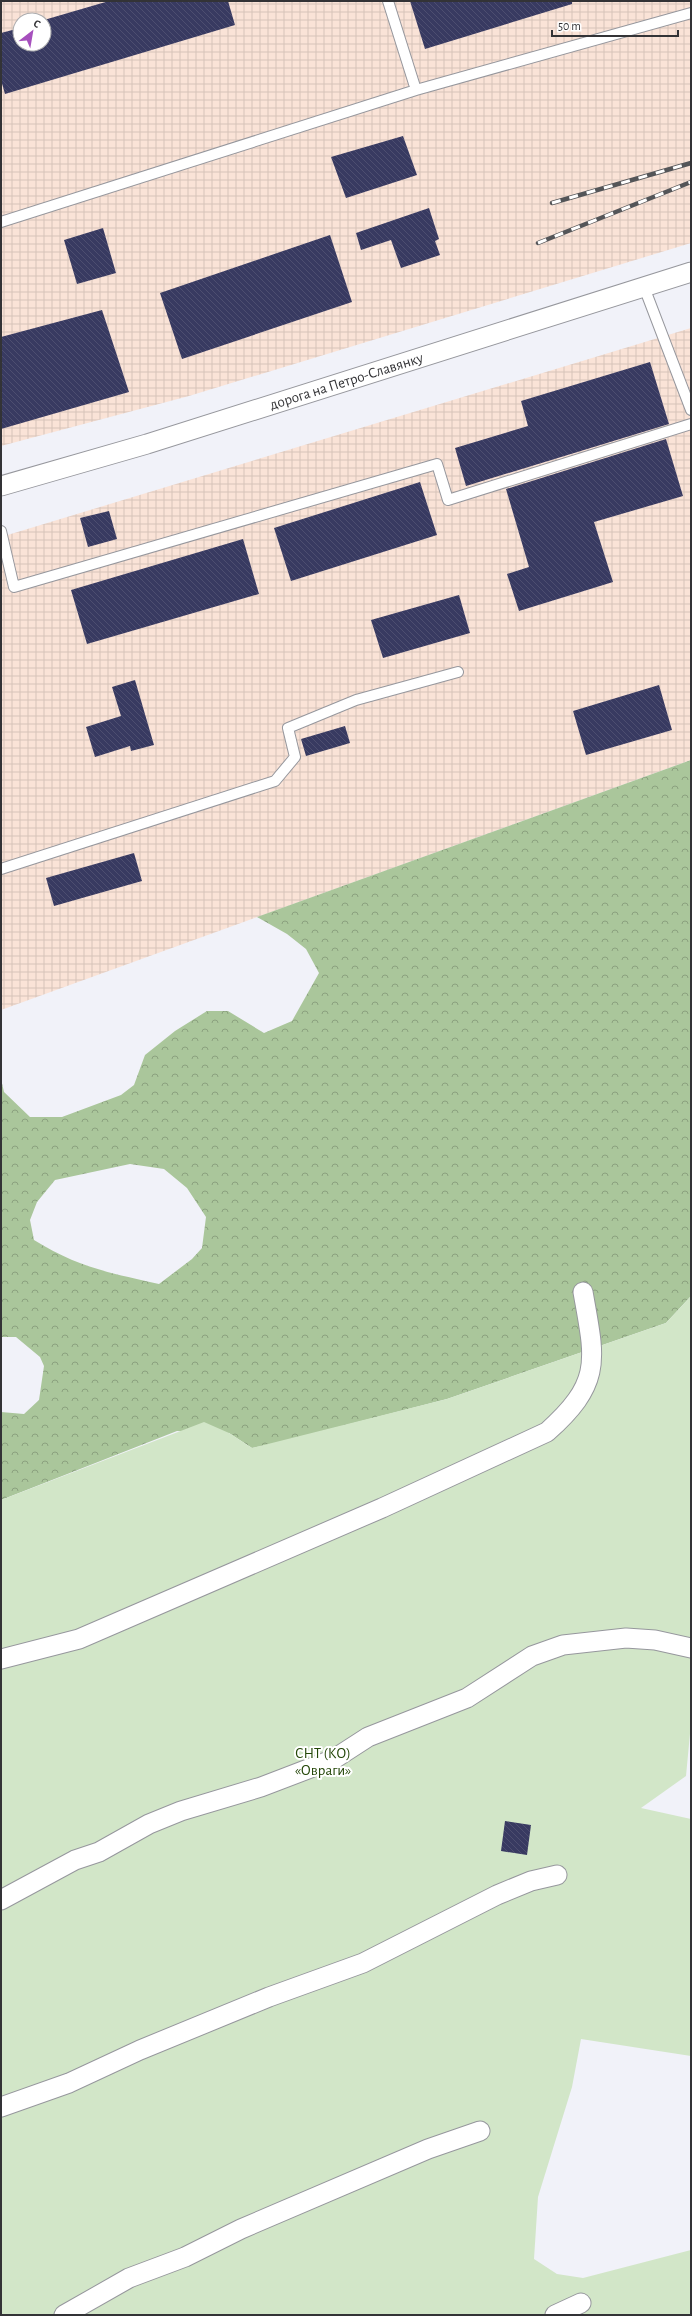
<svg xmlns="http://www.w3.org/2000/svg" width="692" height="2316" viewBox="0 0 692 2316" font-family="'Alegreya Sans',sans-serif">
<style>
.industrial{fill:url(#industrial-grid);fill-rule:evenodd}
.forest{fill:url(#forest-crowns);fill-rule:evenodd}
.garden{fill:#d2e6c8}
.building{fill:url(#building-back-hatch)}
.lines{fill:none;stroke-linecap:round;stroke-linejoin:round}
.service-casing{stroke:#96979d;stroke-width:12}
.minor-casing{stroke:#96979d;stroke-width:21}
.service{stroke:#fff;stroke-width:10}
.minor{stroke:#fff;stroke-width:19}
.rail-casing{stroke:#545558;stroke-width:4.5}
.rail{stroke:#fff;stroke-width:3;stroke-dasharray:9;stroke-linecap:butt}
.labels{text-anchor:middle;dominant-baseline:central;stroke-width:4;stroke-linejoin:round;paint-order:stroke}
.street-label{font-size:15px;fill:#333336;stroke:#fff}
.park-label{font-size:15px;fill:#224506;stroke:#fff}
</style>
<defs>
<pattern id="industrial-grid" width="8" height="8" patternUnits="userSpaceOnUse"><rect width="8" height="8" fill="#fae3d7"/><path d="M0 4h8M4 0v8" fill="none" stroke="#d7c3b9"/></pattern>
<pattern id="forest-crowns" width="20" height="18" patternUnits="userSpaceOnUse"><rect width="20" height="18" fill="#aac69b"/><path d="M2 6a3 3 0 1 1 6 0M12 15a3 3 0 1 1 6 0" fill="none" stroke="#8ba17f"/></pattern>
<pattern id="building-back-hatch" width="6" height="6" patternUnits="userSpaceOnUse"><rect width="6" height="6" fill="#383a61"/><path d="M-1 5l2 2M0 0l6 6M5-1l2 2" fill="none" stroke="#4d4e70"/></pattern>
</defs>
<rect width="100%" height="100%" fill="#f1f2f9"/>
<path class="industrial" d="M1,1h690v242l-502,153 -188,50zM20,20h24v24h-24z
M691,328v432l-690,250v-473z"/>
<path class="forest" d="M691,760v536l-25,27 -219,76 -175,45 -20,4 -23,-15 -52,-2 -176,69v-88l23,2 15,-14 5,-34 -4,-9 -24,-20h-15v-258l3,13 26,25h32l59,-22 13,-10 11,-30 30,-24 32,-20h21l36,22 28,-12 27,-48 -13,-24 -19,-15 -30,-17zM130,1164l34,5 23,19 19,29 -4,31 -10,11 -33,25c-49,-11 -82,-17 -125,-44l-4,-20 7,-18 18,-22z"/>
<path class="garden" d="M691,1296v427l-5,53 -45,32 50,11v237l-110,-17 -9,48 -34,110 -4,62 23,15 26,4 108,-28v65h-690v-815l203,-78 25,11 23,15 195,-49 219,-76z"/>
<path class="building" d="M109,1h119l7,24 -230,69 -4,-14v-47l19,-5v16h24v-24z
M410,1h162v3l-147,45z
M403,136l14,39 -71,23 -15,-41z
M429,208l10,31 -4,2 5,14 -39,13 -10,-28 -30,10 -5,-17z
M103,228l13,45 -39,11 -13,-44z
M330,235l22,67 -170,57 -22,-66z
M102,310l27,82 -128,37v-92z
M650,362l19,62 -203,62 -11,-38 73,-22 -7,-25z
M666,439l17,57 -89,26 19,60 -94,29 -12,-37 22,-7 -23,-78z
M420,482l17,53 -146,46 -17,-53z
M109,511l8,28 -29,8 -8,-29z
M243,539l16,55 -172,50 -16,-54z
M459,595l11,38 -87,25 -12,-38z
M135,680l19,65 -23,6 -1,-5 -35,11 -9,-30 35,-11 -9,-29z
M659,685l13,45 -86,25 -13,-44z
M345,726l5,17 -44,13 -5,-17z
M134,853l8,28 -88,25 -8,-28z
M505,1821l26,4 -4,30 -26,-4z"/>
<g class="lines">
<g class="service-casing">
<path id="service" d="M388,1l28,89
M1,222l415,-132 275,-77
M644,287l47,123
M1,531l13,56 423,-123 11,36 243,-76
M1,869l274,-88 20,-24 -7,-29 68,-28 102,-28"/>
</g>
<g class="minor-casing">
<g id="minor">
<path id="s1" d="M1,486l146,-42 544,-172"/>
<path d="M1,1659l78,-20 303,-131 165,-76c56,-50 48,-72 36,-140"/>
<path d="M1,1900l74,-40 24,-8 50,-28 32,-13 80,-24 73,-28 34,-22 99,-39 65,-42 31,-11 63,-7 29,2 36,8"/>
<path d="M1,2107l68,-24 71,-33 129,-53 94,-34 134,-68 34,-14 26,-6"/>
<path d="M64,2315l65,-37 56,-21 56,-28 187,-80 52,-18"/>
<path d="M555,2315l26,-12"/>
</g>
</g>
<use href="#service" class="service"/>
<use href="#minor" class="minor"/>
<g class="rail-casing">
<path id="rail" d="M552,203l139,-40
M538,243l153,-61"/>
</g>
<use href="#rail" class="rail"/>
</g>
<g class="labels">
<g class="street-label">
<text stroke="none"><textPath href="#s1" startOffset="361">дорога на Петро-Славянку</textPath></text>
</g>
<g class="park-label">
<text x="323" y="1753">СНТ (КО)<tspan x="323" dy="17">«Овраги»</tspan></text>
</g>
</g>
<rect width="692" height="2316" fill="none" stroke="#333336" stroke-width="4"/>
<g transform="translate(32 32) rotate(31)"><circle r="19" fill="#ffffff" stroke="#adadaf"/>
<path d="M0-3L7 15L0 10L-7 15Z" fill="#a650bd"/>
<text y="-6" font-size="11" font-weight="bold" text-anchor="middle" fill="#333336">С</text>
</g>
<path d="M552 30v6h126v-6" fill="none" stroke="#333336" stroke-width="2"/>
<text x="558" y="30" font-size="12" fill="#333336" stroke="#ffffff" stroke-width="3" paint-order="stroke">50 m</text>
</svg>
